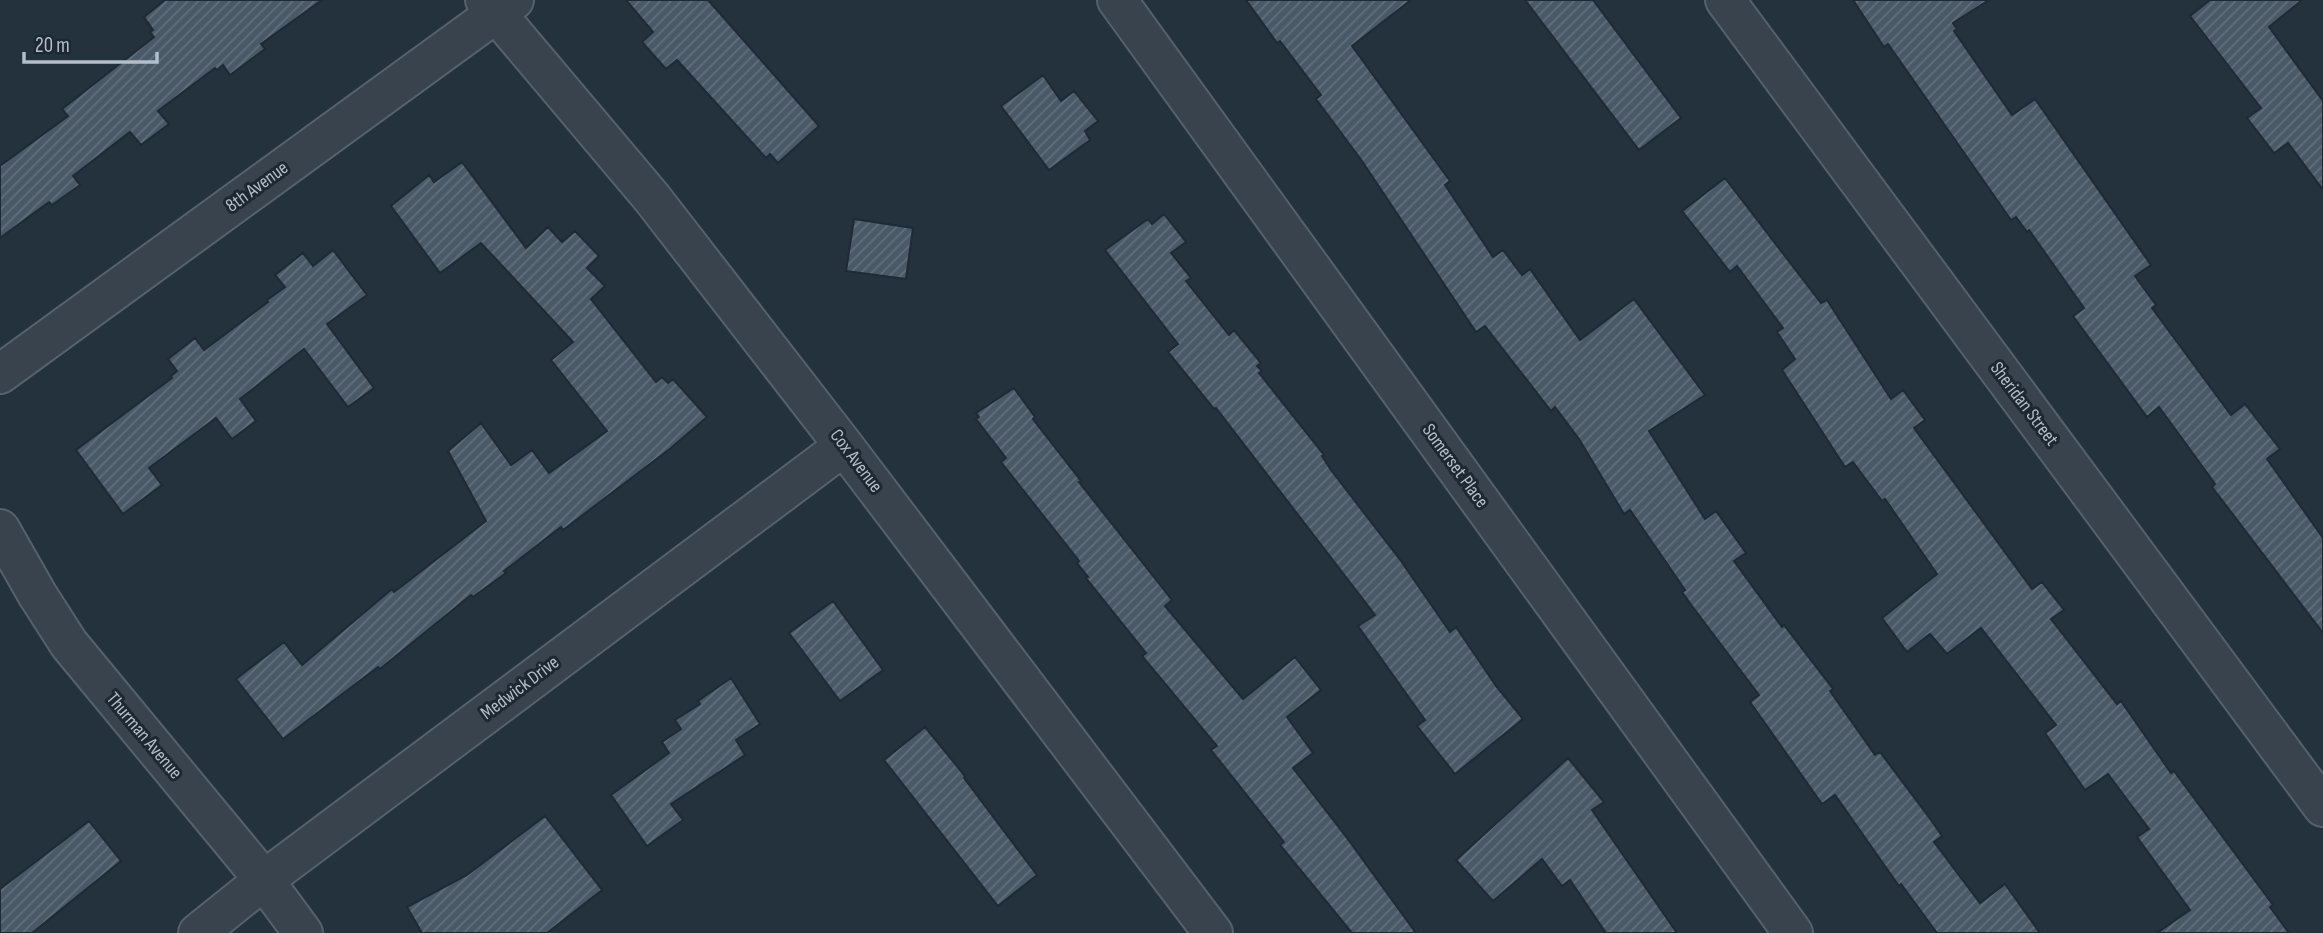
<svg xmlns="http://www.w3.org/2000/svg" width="2323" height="933" viewBox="0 0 2323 933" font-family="'Sofia Sans Condensed',sans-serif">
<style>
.building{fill:url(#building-hatch);stroke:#1f2a35;stroke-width:2}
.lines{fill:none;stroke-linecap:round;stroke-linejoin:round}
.minor-casing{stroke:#56616c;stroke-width:42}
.minor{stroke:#38434e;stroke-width:38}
.labels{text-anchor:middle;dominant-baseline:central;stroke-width:6;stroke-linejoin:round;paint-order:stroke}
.street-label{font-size:19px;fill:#b4bec9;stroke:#1d2833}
</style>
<defs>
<pattern id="building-hatch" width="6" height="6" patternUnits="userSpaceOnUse" patternTransform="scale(1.75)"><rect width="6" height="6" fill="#4a5967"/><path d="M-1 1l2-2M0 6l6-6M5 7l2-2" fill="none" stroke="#626f7b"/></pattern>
</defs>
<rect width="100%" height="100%" fill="#24323e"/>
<path class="building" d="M165,0h157l-61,44 4,5 -35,26 -7,-10 -6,5 -2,-2 -57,43 11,13 -28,21 -11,-13 -57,44 7,9 -28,20 -3,-3 -49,36v-72l68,-50 -6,-7 92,-72 -4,-5 3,-2 -9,-13z
M626,0h82l111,126 -41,37 -8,-9 -4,4 -89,-98 -11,9 -24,-27 11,-10z
M1246,0h165l-59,46 98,135 -5,4 48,72 10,-7 19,25 8,-6 50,71 54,-41 71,96 -56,36 56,88 11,-8 30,42 -12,8 48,66 2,-2 49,64 -3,2 45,64 5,-3 51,68 11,16 -8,6 46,61 25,-19 35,49h-103l-36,-49 -2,2 -64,-91 -13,9 -72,-102 9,-7 -67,-89 -10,-14 3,-2 -55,-80 -6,4 -45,-75 -24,-32 -4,4 -66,-85 -9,6 -114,-171 -46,-62 5,-4 -41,-54 -3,2z
M1525,0h68l88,118 -42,32z
M1853,0h136l-36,23 4,6 -3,2 58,84 23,-16 116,166 -16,11 21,29 -4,3 79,107 14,-11 35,45 -13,10 56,79v95l-111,-146 3,-3 -56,-77 -12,10 -74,-101 11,-8 -55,-78 -2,2 -11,-15 -5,3 -123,-176 -4,3z
M2210,0h92l-33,27 54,74v89l-35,-47 -14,10 -27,-35 14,-10 -71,-92z
M1043,75l18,26 13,-10 24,30 -13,10 5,9 -41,30 -48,-64z
M462,162l64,86 22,-21 14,15 13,-11 24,25 -12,12 18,18 -14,13 65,83 6,-5 6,6 5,-4 34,38 -36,31 -108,82 -2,-3 -57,44 2,2 -33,24 -2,-2 -91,74 -2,-2 -95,72 -47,-60 48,-37 18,23 90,-76 2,3 92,-71 -38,-70 33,-28 30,42 21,-15 17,23 58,-42 -56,-71 22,-18 -92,-99 -41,30 -49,-67 38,-31 5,7z
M1725,178l96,125 6,-3 64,99 12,-9 22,30 -11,8 118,161 10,-7 22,28 -13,9 66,85 4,-3 50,72 3,-2 99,134 -3,2 19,26h-132l33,-23 -53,-73 12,-8 -41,-55 -23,16 -40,-57 11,-8 -75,-97 -34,26 -17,-20 -23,18 -25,-34 55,-44 -52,-75 -3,2 -29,-39 -8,5 -63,-97 13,-11 -18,-27 6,-4 -46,-62 -7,6 -48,-61z
M1164,214l22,28 -15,11 20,25 -5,3 43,54 5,-5 27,33 -4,3 5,5 -3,2 65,82 -2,1 9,14 70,91 49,71 6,-5 40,59 27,33 -68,55 -38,-48 8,-6 -67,-94 17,-11 -159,-207 -2,1 -46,-57 10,-8 -73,-94 43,-31 4,5z
M854,219l59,9 -7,51 -60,-8z
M333,250l34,45 -40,29 47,64 -26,19 -44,-58 -64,50 16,22 -24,18 -16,-21 -8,6 -59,44 13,17 -39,29 -47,-64 96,-72 -1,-2 6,-5 -9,-12 27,-21 9,12 64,-48 -1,-2 18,-13 -10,-12 28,-22 10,13z
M1014,388l21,29 -2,2 48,62 -2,1 93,118 -7,6 78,93 52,-42 26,33 -34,27 26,36 -20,15 54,70 69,95h-64l-72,-88 4,-3 -73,-92 6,-4 -75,-90 4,-3 -60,-75 2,-1 -11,-14 2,-2 -78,-99 5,-4 -30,-39 3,-2 -3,-4z
M833,601l50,69 -43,31 -51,-68z
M731,678l29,46 -24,16 9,15 -74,49 12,16 -36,26 -36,-51 58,-42 -7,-11 19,-13 -6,-9 25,-16 -2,-3z
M925,727l40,49 -1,2 73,97 -39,31 -114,-146z
M1568,758l36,44 -12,8 85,123h-71l-36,-53 -8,6 -20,-27 -49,42 -37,-41z
M545,816l57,74 -55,43h-125l-15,-26 60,-32z
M89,821l32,40 -89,72h-32v-44z"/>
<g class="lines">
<g class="minor-casing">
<path id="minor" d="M485,0l167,198 192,248 369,487
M1117,0l676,933
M1725,0l598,807
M0,374l514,-374
M0,529l37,65 32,50 195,236 39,53
M198,933l66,-53 580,-434"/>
</g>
<use href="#minor" class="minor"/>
</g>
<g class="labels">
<g class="street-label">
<text transform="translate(257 187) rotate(-36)">8th Avenue</text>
<text transform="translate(2024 404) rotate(53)">Sheridan Street</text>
<text transform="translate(856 461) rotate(53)">Cox Avenue</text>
<text transform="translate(1455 466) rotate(54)">Somerset Place</text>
<text transform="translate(520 688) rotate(-37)">Medwick Drive</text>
<text transform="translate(144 736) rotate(50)">Thurman Avenue</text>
</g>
</g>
<path d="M24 52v10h133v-10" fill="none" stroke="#b4bec9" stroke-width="3.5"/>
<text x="35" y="52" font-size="21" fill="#b4bec9" stroke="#1d2833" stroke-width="5" paint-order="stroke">20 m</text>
</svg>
